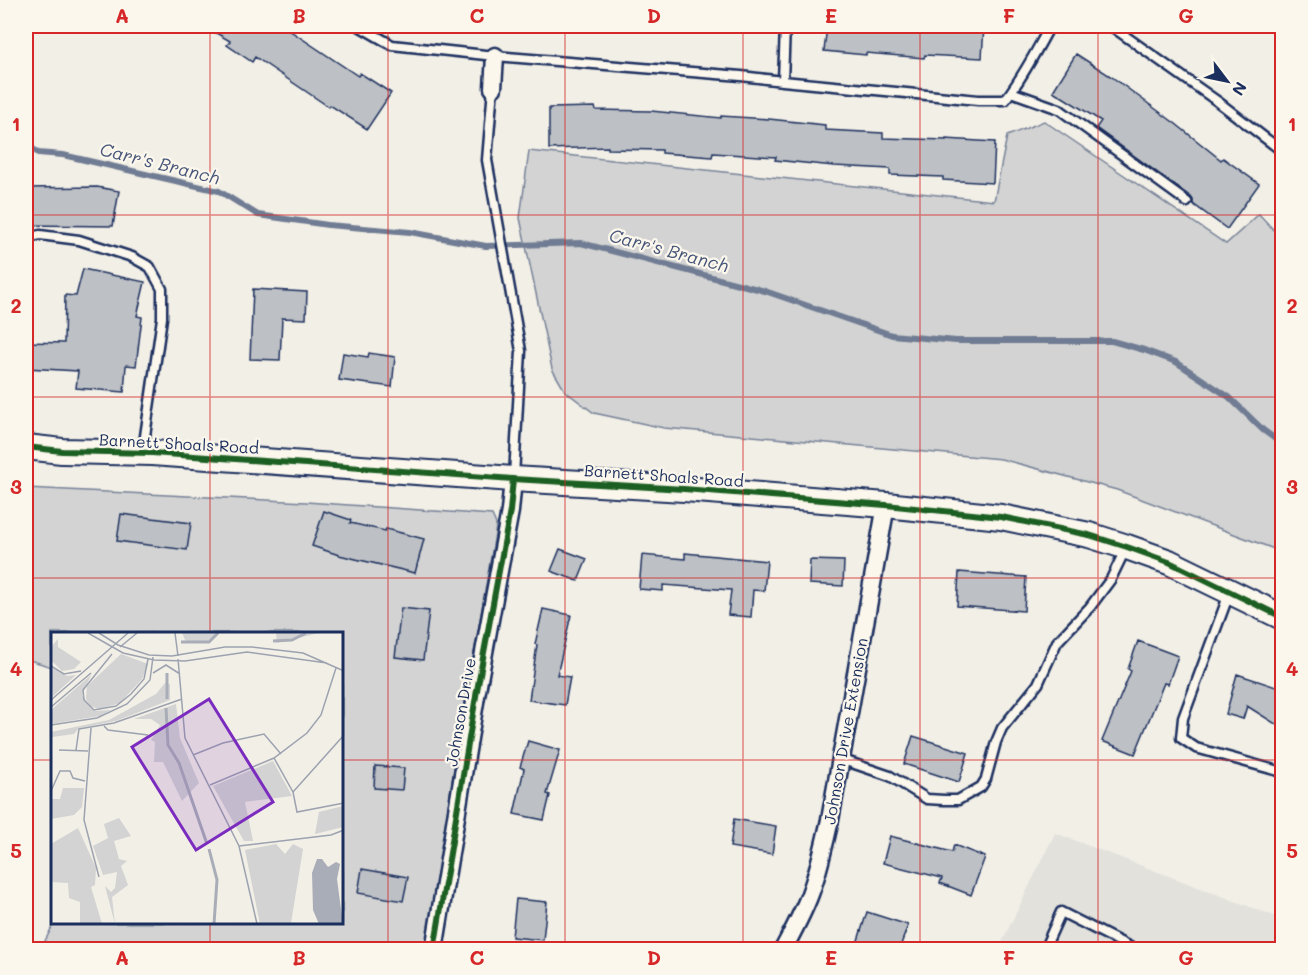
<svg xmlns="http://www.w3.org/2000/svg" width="1308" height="975" viewBox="0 0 1308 975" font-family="Mali,sans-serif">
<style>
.built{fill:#e2e1dc}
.green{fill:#d2d3d2;stroke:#768198;stroke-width:1.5}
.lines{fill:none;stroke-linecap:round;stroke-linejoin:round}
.stream{stroke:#707b93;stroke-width:6}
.building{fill:#bdc0c4;stroke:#1b2f5e;stroke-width:1.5}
.service-casing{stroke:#1b2f5e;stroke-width:13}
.minor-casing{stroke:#1b2f5e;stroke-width:21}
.secondary-casing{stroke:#1b2f5e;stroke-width:28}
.service{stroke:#fbf7ec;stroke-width:8}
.minor{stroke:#fbf7ec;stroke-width:16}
.secondary{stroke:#fbf7ec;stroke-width:24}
.cycleway-casing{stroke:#fbf7ec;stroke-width:10}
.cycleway{stroke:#1b5e20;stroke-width:6}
.grid{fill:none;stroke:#d62828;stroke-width:1.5;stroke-opacity:0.55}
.labels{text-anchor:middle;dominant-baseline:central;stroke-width:4.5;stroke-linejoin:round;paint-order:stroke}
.street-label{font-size:16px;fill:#1b2f5e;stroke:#fbf7ec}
.water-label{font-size:18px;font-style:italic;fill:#465579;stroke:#fbf7ec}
.inset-river{fill:none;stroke:#a9adb7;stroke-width:3}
.inset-road{fill:none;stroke:#9ca2b0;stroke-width:1.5}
.view{fill:#7b2cbf;fill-opacity:0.15;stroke:#7b2cbf;stroke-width:3}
.inset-edge{fill:none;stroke:#1b2f5e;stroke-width:3}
.neatline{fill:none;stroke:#d62828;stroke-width:2}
.grid-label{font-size:20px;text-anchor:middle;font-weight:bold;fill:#d62828}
</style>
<rect width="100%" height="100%" fill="#f2efe6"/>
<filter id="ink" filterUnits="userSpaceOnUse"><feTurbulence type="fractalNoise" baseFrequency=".0167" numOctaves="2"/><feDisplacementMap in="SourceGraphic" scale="12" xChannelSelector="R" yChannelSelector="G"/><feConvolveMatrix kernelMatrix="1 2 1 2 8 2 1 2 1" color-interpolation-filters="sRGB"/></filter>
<g filter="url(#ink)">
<path class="built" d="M1055,833l227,86v30l-284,1z"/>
<path class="green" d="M1044,121l182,123 33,-30 23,25v313l-165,-62 -116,-31 -337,-31 -70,-15 -29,-22 -13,-22 -32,-151 9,-67 465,50 13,-65z
M26,488l280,14 186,13 4,9 -1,10 -40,228 -29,187h-385l13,-26 288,-1v-289h-290v34l-26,-8z"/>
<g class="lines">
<path class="stream" d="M26,143l12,10 25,2 156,36 39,24 70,10 82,7 76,14 95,-3 184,48 127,44 64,6h156l32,9 32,12 53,35 34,33 19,14"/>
</g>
<path class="building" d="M204,26h79l75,50 2,-3 31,20 -24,36 -37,-24 -1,2 -74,-50 -3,5 -25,-17 3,-4z
M827,26h157l-2,32 -57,-3 -1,3 -58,-5v2l-42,-4z
M1076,54l36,23 64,47 45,36 2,-2 36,26 -32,45 -34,-25v-4l-2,-3 -95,-69 5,-7 -48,-30z
M595,107l1,3 55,1 70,7v-2l48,3 56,6v5l58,3v5l63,2v-1l49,3 -2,41 -50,-3v-3l-53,-2v-6l-56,-3 -59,-6 1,-3 -63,-4 -1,4 -50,-4v-3l-54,-1v-2l-59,2v-41z
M97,187l22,4 -6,35 -87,-1v-37z
M83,269l62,13 -8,34 5,1 -6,49 -10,-1 -2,27 -48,-4 2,-17 -52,-3v-26l38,1 1,-48 11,1z
M253,289l54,3 -1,27 -24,-1 -2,42 -30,-1z
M343,353l25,4 1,-4 26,4 -3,30 -53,-7z
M324,511l27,9 -1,3 35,8 1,-2 38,10 -9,34 -76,-18 -27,-9z
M121,514l70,9 -4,27 -70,-9z
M560,549l27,10 -9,22 -27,-10z
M685,553l82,8 -3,30 -11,-1 -2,27 -23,-2 3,-25 -68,-5v6l-24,-2 3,-34 43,4z
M810,560l34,1 -1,25 -34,-2z
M959,572l67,5 -2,34 -67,-5z
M401,608l28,3 -6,49 -28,-3z
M543,609l28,6 -14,60 13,2 -5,28 -36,-5 8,-55 -2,-1z
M1138,641l40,15 -10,28 -4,-1 -29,71 -33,-13 29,-70 -3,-2z
M1237,674l45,15v39l-35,-22 -4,13 -17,-5z
M913,736l55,17 -9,29 -55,-18z
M528,741l32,9 -13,44 3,1 -6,25 -30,-6 10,-45 -4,-2z
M375,766l29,2 -2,22 -28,-2z
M734,819l42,7 -4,28 -42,-7z
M890,836l62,16 2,-7 31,12 -14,38 -31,-12 2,-5 -59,-15z
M362,869l46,8 -5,24 -45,-8z
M516,899l31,3 -4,38 -31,-3z
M867,912l41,13 -9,25h-44z"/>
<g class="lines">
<g class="service-casing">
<path id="service" d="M359,26l33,19 103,11 246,20 42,5 195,19h27c18,-23 31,-49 45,-74
M1111,26l106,75 65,50
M783,81l2,-55
M493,88l-6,72 34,191 -7,125
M1011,92l48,17 128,93
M26,238l14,-3 39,5 53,17 18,10 12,22v29l-19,132
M1229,594l-46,124 -2,20 15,10 86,24
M840,759l50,17 37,23 17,1h14l23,-13 5,-8 10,-37 6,-14 36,-44 19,-42 33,-35 21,-28 14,-29
M1044,950l17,-38 75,38"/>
</g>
<g class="minor-casing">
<path id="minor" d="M493,88l2,-32
M434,950l42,-254 34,-185 3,-32
M783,950c10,-19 20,-37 27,-56 9,-24 14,-49 20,-74l56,-315"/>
</g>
<g class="secondary-casing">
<path id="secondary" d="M26,447l36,4 90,2 361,26 171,10 202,16 115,12 88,18 38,12 42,15 113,55"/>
</g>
<use href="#service" class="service"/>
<use href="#minor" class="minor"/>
<use href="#secondary" class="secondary"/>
<g class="cycleway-casing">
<path id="cycleway" d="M26,447l36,4 90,2 361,26 171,10 202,16 115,12 88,18 38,12 42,15 113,55
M434,950l42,-254 34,-185 3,-32"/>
</g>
<use href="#cycleway" class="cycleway"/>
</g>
</g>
<path class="grid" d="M210,26v607M388,26v924M565,26v924M743,26v924M920,26v924M1098,26v924M26,215h1256M26,397h1256M26,578h1256M26,760h26M342,760h940M210,922v28"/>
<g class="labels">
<g class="street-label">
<text transform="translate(179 443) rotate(3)">Barnett Shoals Road</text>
<text transform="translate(664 475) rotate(4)">Barnett Shoals Road</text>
<text transform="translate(460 712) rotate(-80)">Johnson Drive</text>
<text transform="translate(845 731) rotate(-80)">Johnson Drive Extension</text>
</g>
<g class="water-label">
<text transform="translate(160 163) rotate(14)">Carr's Branch</text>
<text transform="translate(669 250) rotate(15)">Carr's Branch</text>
</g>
</g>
<g transform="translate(51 632)">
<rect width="292" height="292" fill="#f2efe6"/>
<path d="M131,1h38l-13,8 -21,1zM225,1h43l-42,10zM7,7v8l23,15 -7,7 -12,2 -11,-11v-13zM70,22l27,10 -6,15 -22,24 -21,6 -9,-3 -4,-7 1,-13zM0,35l16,9 9,-1 -25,23zM40,43l-9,20 12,16 17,-1 -11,6 -49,8v-14zM114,51l5,1v16l-54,21 -37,7 -5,6 -22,3 -1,6v-11l58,-12 47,-26zM125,72l4,34 19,45 -17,18 -19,-39h-9l1,-20 -4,-2 9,-15 -9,-6h-17zM222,129l19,35 -47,6 8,39h-9l-31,-55zM12,156h21l-2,19 -8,8 -23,4v-20h9zM292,174v21l-28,7 4,-22zM68,186l12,18 -17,5 5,18 8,2 -6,5 7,19 -16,12 3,27 -10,-38 6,6 4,-4 2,-16 -14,3 -10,-29 15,-8 -4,-14zM27,196l18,40 -1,17 -4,2 11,37h-22v-22l-11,-4 -1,-15 -17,-1v-38zM225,212l9,10 8,-10 10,5 -12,74 -31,1 -15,-74z" fill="#d2d3d2"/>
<path d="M266,227h5l6,8 8,-5 4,2 -3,15 6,45h-24l-6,-14 -1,-37z" fill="#a9adb7"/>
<path class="inset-river" d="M222,9l19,-1 14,-7M130,10h28l9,-9M116,67v-26M115,76l2,37 11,18 28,81M158,217l8,31 -3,44"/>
<path class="inset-road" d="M37,1l35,20 31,7 31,1 62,-9 80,11M48,1l19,12 31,10 23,1 53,-9h27l51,6 41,18M124,1l3,23M69,15l17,-14M61,22l-29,36 1,10 10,10 22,-4 15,-12 13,-15 4,-20M127,27l7,79 54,108 18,78M0,34l13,8 17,-3M102,41l13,-8 14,9M0,68l77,-67M0,75l40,-34M0,93l46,-7 30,-14 23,-24 3,-23M53,94l4,4 40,5M40,96l-7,92 15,57M8,118l29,1M25,118l3,-21 35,-6 68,-24M142,123l30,-12 41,-9 17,20M223,126l19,34 51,-57M159,153l64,-27 33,-25 14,-18 15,-47M0,159l9,-20h10l3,7 12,3M242,160l4,20 47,-9M188,214l92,-11 13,-5"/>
<path class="view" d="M158,67l64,103 -77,48 -64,-103z"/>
<rect width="292" height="292" class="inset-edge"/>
</g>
<rect width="1308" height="975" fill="none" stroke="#fbf7ec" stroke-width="66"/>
<g transform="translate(1227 81) rotate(122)" stroke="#fbf7ec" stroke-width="4.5" paint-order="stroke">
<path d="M0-4.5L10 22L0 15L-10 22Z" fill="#1b2f5e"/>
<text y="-9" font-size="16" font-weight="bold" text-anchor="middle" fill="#1b2f5e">N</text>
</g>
<rect x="33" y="33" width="1242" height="909" class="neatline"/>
<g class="grid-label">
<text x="122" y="23">A</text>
<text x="299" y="23">B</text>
<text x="477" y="23">C</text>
<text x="654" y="23">D</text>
<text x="831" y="23">E</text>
<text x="1009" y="23">F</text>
<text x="1186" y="23">G</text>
<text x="16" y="131">1</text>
<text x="1292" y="131">1</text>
<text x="16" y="313">2</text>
<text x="1292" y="313">2</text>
<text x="16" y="494">3</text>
<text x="1292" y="494">3</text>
<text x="16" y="676">4</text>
<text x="1292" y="676">4</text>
<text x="16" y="858">5</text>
<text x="1292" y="858">5</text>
<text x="122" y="965">A</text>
<text x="299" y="965">B</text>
<text x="477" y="965">C</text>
<text x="654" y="965">D</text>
<text x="831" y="965">E</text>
<text x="1009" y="965">F</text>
<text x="1186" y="965">G</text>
</g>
</svg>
